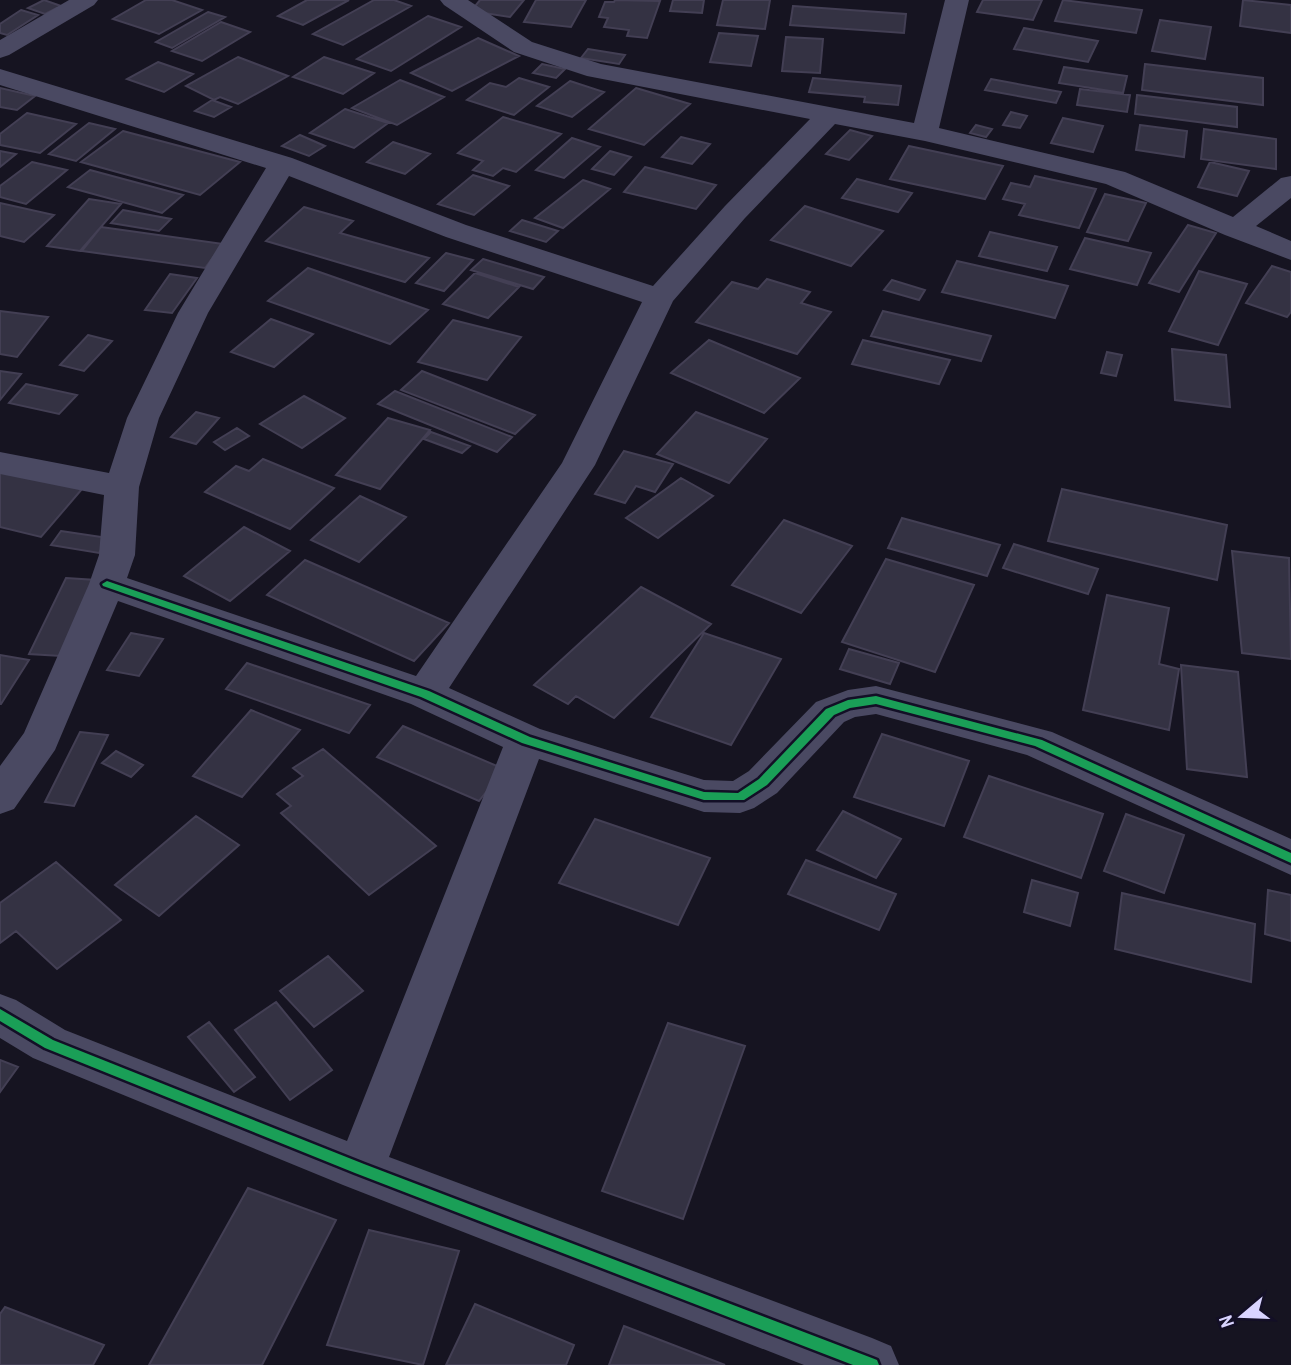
<svg xmlns="http://www.w3.org/2000/svg" width="1291" height="1365" viewBox="0 0 1291 1365" font-family="'Archivo Narrow',sans-serif">
<style>
.building{fill:#343243;stroke:#433f54;stroke-width:2}
.lines{fill:none;stroke-linecap:round;stroke-linejoin:round}
.minor{fill:#4a4962;fill-rule:evenodd}
.cycleway-casing{stroke:#130f26;stroke-width:5}
.cycleway{fill:#1a9f57;fill-rule:evenodd}
</style>
<rect width="100%" height="100%" fill="#161421"/>
<path class="building" d="M44,0l17,6 -16,8 -17,-6z
M146,0h26l30,10 -43,24 -46,-15z
M307,0h42l-46,25 -25,-9z
M374,0h20l17,6 -68,39 -30,-11z
M480,0h44l-14,17 -39,-6z
M536,0h50l-15,27 -47,-5z
M615,0l45,1 -13,37 -20,-2 2,-6 -25,-3 4,-9 -9,-1 6,-15h9z
M673,0h31l-2,13 -32,-2z
M723,0h47l-5,29 -48,-4z
M983,0h59l-9,20 -56,-8z
M1063,0l79,10 -6,23 -81,-12z
M1243,0l48,5v28l-51,-7z
M793,6l113,8 -2,19 -114,-8z
M21,10l17,5 -31,20 -7,-2v-9z
M208,12l17,5 -53,31 -16,-6z
M428,16l33,11 -70,44 -34,-12z
M1160,20l51,7 -6,32 -53,-8z
M221,22l29,10 -48,29 -30,-10z
M1024,28l74,13 -10,21 -74,-13z
M719,33l39,3 -7,30 -41,-4z
M786,37l37,2 -3,34 -38,-2z
M478,38l41,18 -67,35 -41,-18z
M588,49l37,6 -6,9 -38,-6z
M238,57l50,19 -50,28 -18,-7 -6,3 -28,-14z
M324,57l50,16 -31,21 -50,-17z
M158,62l35,12 -29,18 -37,-13z
M542,64l23,5 -9,9 -23,-5z
M1145,64l118,14v27l-121,-15z
M1064,67l63,9 -4,17 -64,-10z
M519,78l30,9 -35,28 -47,-15 23,-17 16,4z
M813,78l88,8 -3,19 -34,-3 1,-5 -56,-5z
M991,79l70,13 -5,11 -71,-13z
M400,80l44,17 -47,28 -45,-17z
M570,81l34,11 -32,25 -35,-11z
M0,88l35,8 -18,14 -17,-3z
M636,88l54,16 -46,41 -55,-16z
M1080,89l50,6 -3,17 -50,-7z
M1137,95l100,12v20l-102,-13z
M212,100l19,7 -17,10 -19,-6z
M345,109l43,14 -34,25 -44,-15z
M1011,112l16,4 -7,12 -17,-3z
M27,113l49,11 -36,29 -40,-8v-11z
M503,117l58,17 -45,38 -13,-4 -10,8 -20,-6 10,-9 -25,-8z
M1063,118l40,8 -10,26 -42,-9z
M89,123l26,6 -39,32 -27,-7z
M976,125l16,4 -6,8 -16,-4z
M1140,125l47,6 -3,26 -48,-7z
M1204,129l72,10v30l-75,-10z
M850,130l22,6 -23,24 -23,-6z
M123,131l117,31 -40,33 -119,-33z
M300,135l25,11 -16,10 -27,-10z
M681,137l29,7 -18,20 -30,-7z
M572,138l28,9 -36,31 -28,-8z
M393,142l37,12 -25,20 -38,-12z
M909,146l94,20 -18,33 -95,-20z
M0,151l16,3 -16,13z
M610,151l21,6 -17,18 -22,-6z
M32,162l35,8 -41,34 -26,-7v-11z
M1210,162l39,9 -12,25 -39,-9z
M645,167l71,18 -20,24 -72,-17z
M90,170l93,25 -21,18 -94,-26z
M473,175l36,11 -35,29 -36,-11z
M1035,176l61,13 -17,39 -60,-13 6,-11 -22,-5 8,-16 19,4z
M857,179l55,14 -14,19 -56,-14z
M583,180l27,9 -47,39 -28,-10z
M1105,194l41,9 -18,38 -41,-9z
M89,199l32,5 -41,47 -33,-5z
M0,203l54,12 -30,27 -24,-6z
M805,206l78,25 -32,35 -80,-26z
M304,207l49,14 -13,12 89,25 -24,24 -139,-41z
M123,210l48,9 -12,12 -48,-8z
M522,220l36,11 -12,11 -36,-11z
M1188,225l28,8 -37,59 -30,-9z
M101,227l122,17 -18,24 -123,-17z
M990,232l67,15 -10,24 -68,-15z
M1085,238l66,15 -14,32 -67,-16z
M446,253l27,7 -29,31 -28,-8z
M483,259l61,18 -11,12 -62,-19z
M957,261l111,25 -13,32 -113,-26z
M1272,266l19,6v40l-4,5 -41,-14z
M308,268l120,42 -38,34 -122,-43z
M1199,271l48,13 -29,61 -49,-14z
M475,273l44,14 -31,31 -45,-14z
M170,274l27,4 -25,35 -27,-3z
M767,279l43,13 -9,11 30,9 -34,42 -101,-32 36,-40 26,7z
M892,280l33,10 -6,10 -35,-10z
M0,311l48,6 -31,40 -17,-3z
M883,311l108,25 -10,25 -110,-25z
M271,319l42,15 -39,33 -43,-15z
M453,320l68,17 -34,43 -69,-18z
M88,335l24,6 -28,30 -24,-6z
M709,340l91,38 -36,35 -93,-40z
M863,340l87,20 -11,24 -87,-20z
M1172,349l54,6 4,52 -55,-7z
M1107,352l15,3 -6,21 -15,-3z
M0,371l21,3 -21,26z
M422,371l113,44 -20,19 -114,-44z
M26,384l51,11 -18,19 -50,-11z
M395,391l117,46 -15,15 -119,-48z
M304,396l41,22 -43,30 -42,-24z
M196,412l23,6 -23,26 -25,-7z
M696,412l71,27 -38,44 -72,-29z
M388,418l42,12 -50,59 -44,-14z
M237,428l12,8 -24,14 -11,-8z
M431,432l39,14 -8,7 -38,-14z
M624,451l49,13 -18,28 -19,-6 -11,17 -30,-9z
M263,459l71,29 -44,41 -85,-37 31,-26 13,5z
M0,469l82,20 -41,48 -41,-10z
M681,478l32,18 -55,42 -32,-20z
M1062,489l165,36 -10,55 -169,-39z
M360,496l46,21 -47,45 -48,-22z
M902,518l98,27 -13,31 -99,-28z
M784,520l68,26 -51,67 -69,-28z
M244,527l46,24 -60,50 -46,-25z
M61,531l47,7 -9,15 -48,-8z
M1014,544l84,25 -10,25 -85,-26z
M1232,551l57,7 2,101 -49,-6z
M886,559l88,26 -39,87 -93,-30z
M305,560l144,63 -35,38 -147,-66z
M66,578l30,2 -35,76 -32,-2z
M641,587l70,37 -97,94 -38,-22 -8,8 -34,-19z
M1107,595l62,13 -10,56 20,5 -10,61 -86,-20z
M131,633l32,6 -24,37 -32,-6z
M704,633l77,26 -50,86 -80,-28z
M849,649l50,14 -9,21 -50,-15z
M0,655l29,5 -28,44h-1z
M247,663l123,42 -21,28 -123,-44z
M1181,665l57,7 9,105 -60,-8z
M251,710l49,20 -58,67 -49,-21z
M403,726l101,43 -25,32 -102,-44z
M80,732l28,3 -34,71 -29,-4z
M882,734l87,27 -25,65 -90,-29z
M323,749l113,97 -67,49 -88,-82 10,-7 -14,-12 26,-18 -10,-8z
M116,751l27,14 -12,12 -29,-14z
M989,776l114,38 -22,64 -117,-41z
M843,811l58,28 -25,39 -59,-28z
M1126,814l58,21 -20,58 -60,-22z
M196,816l43,29 -80,71 -44,-31z
M595,819l115,39 -32,67 -119,-42z
M806,860l90,34 -17,36 -91,-36z
M56,862l65,58 -64,49 -41,-38 -16,12v-40z
M1032,880l46,13 -8,33 -46,-14z
M1268,890l23,5v46l-26,-7z
M1122,893l133,31 -4,58 -136,-33z
M328,956l35,35 -49,36 -34,-36z
M276,1002l56,68 -42,30 -55,-70z
M209,1022l46,55 -21,15 -46,-55z
M668,1023l77,23 -62,173 -81,-28z
M0,1060l18,7 -18,25z
M248,1188l88,32 -74,145h-113z
M369,1230l90,21 -36,114 -96,-20z
M475,1304l99,41 -8,20h-120z
M5,1307l99,38 -11,20h-93v-51z
M624,1326l101,39h-116z"/>
<g class="lines">
<path class="minor" d="M69,0h29l-4,5 -85,50 -9,3v-18z
M440,0h28l64,42 69,22 313,59 31,-123h24l-30,128 186,44 108,45 48,-39 10,-2v22l-35,28 35,15v19l-66,-25 -119,-51 -181,-43 -90,-17 -90,94 -72,83 -78,164 -146,223 91,41 164,51 29,1 16,-10 67,-69 32,-12 28,-4 176,46 239,107v36l-264,-120 -151,-41 -21,3 -11,5 -67,71 -23,15 -14,5 -36,-1 -165,-53 -150,398 483,181 19,8 8,19h-95l-461,-180 -310,-127 -33,-20v-44l16,6 49,30 282,111 156,-394 -92,-43 -293,-103 -63,149 -41,59 -14,5v-48l24,-33 65,-149 10,-29 5,-60 -104,-21v-22l109,21 18,-55 51,-105 88,-145 -266,-83v-16l292,89 174,67 187,61 72,-80 85,-87 -223,-43 -73,-24 -70,-47zM289,176l157,61 196,65 -80,161 -146,213 -289,-98 8,-23 4,-68 20,-69 49,-105z"/>
<g class="cycleway-casing">
<path id="cycleway" d="M107,581l322,110 101,46 174,55 34,1 21,-14 67,-70 22,-9 28,-4 166,44 249,113v10l-256,-117 -159,-42 -26,4 -16,7 -67,70 -23,15h-40l-182,-57 -101,-46 -318,-111 -1,-2z
M0,1009l53,31 311,124 508,194 5,2 2,5h-26l-498,-192 -310,-125 -45,-27z"/>
</g>
<use href="#cycleway" class="cycleway"/>
</g>
<g transform="translate(1242 1316) rotate(251)" stroke="#130f26" stroke-width="5" paint-order="stroke">
<path d="M0-5L12 26L0 18L-12 26Z" fill="#d9d4ff"/>
<text y="-10" font-size="19" font-weight="bold" text-anchor="middle" fill="#d9d4ff">N</text>
</g>
</svg>
